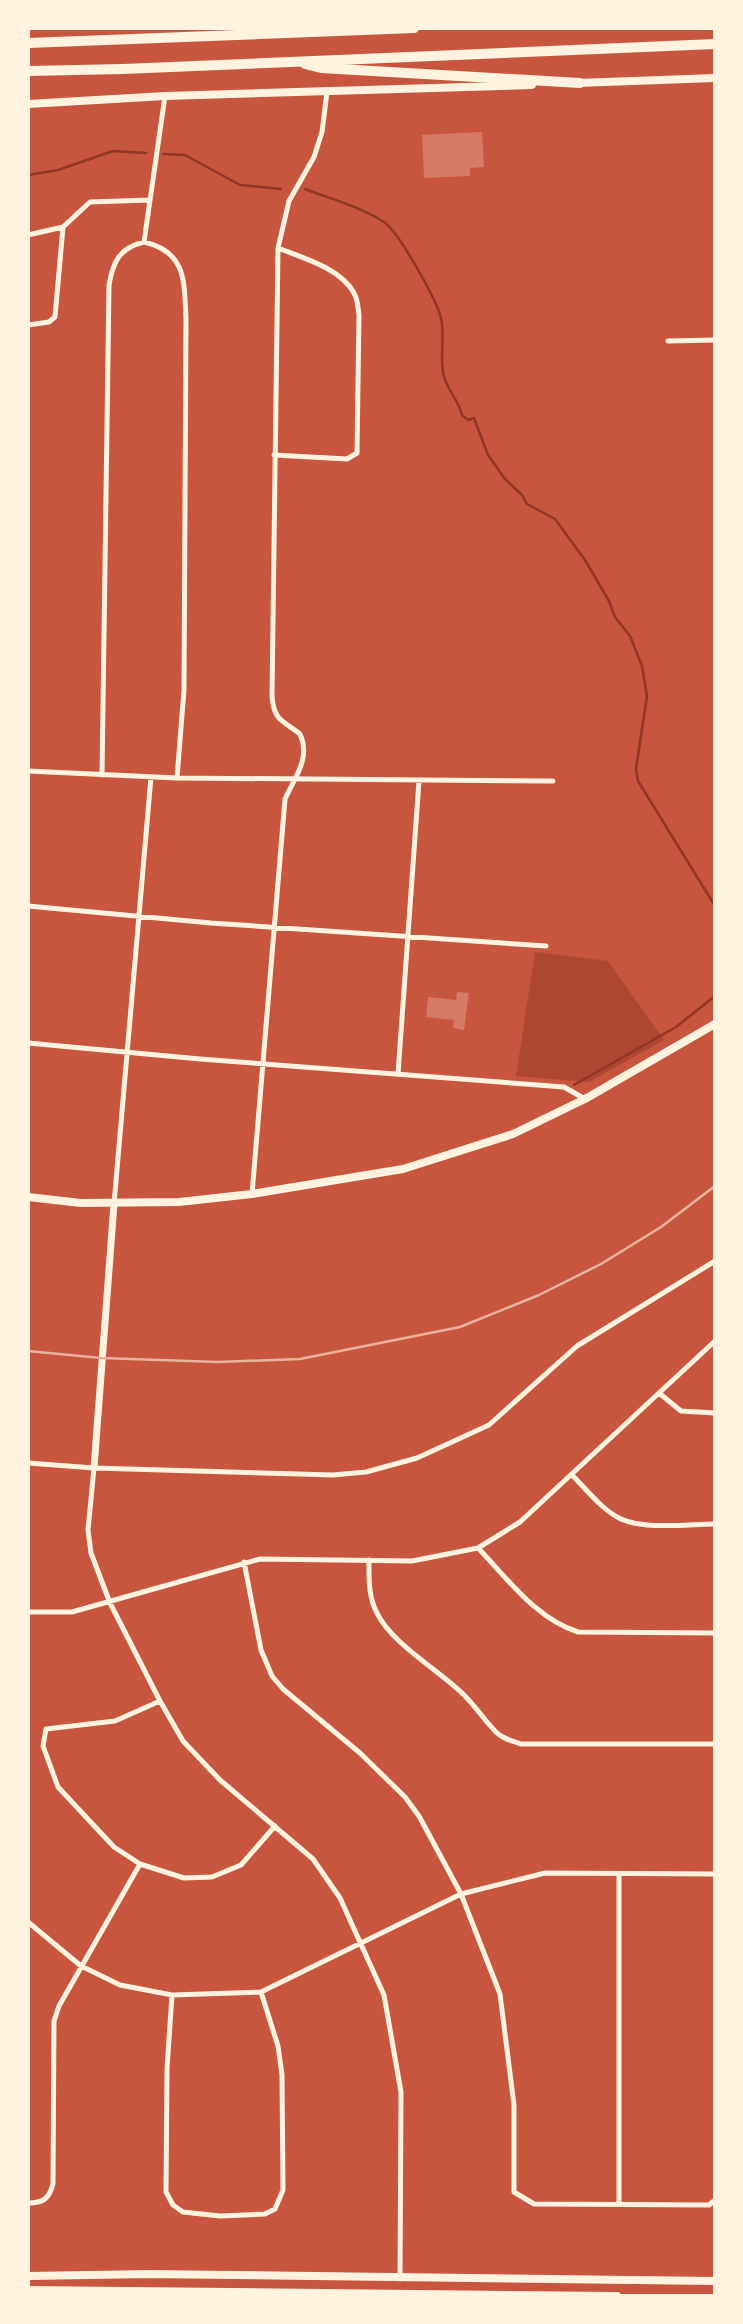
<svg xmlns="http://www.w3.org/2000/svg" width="743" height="2324" viewBox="0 0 743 2324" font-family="'Playfair Display',serif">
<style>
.green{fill:#ae4732}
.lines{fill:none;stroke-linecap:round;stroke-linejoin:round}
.stream{stroke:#8f3625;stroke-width:2.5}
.building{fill:#d67c66}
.minor{stroke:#fff3e0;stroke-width:5}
.tertiary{stroke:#fff3e0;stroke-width:7}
.secondary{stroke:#fff3e0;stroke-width:8}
.motorway{stroke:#fff3e0;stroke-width:10}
.rail{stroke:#e9b49f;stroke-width:2.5}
</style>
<rect width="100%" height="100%" fill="#c8553d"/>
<path class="green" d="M535,952l73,9 56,79 -75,42 -73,-6z"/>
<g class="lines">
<path class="stream" d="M163,154l22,1 55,30 41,4
M28,175l30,-5 55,-19 33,2
M305,189c26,10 56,18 79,33 15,10 53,79 57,96 4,17 -1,37 2,54 2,16 16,28 19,43l6,5 6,-2 14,37 17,24 17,16 5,9 28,15 30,41 24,41 6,16 15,19 12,30 5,30 -11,73 2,12 77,125
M574,1085l102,-58 39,-31"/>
</g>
<path class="building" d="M482,132l2,35 -14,1v8l-46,2 -2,-43z
M457,992l12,1 -5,37 -11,-2 1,-8 -28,-3 2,-20 28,3z"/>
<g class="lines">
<path class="minor" d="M28,235l35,-8 27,-25 60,-2
M144,242c43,10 40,40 42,76l-2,372 -7,88
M28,325l21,-3 6,-5 8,-90
M668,341l47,-1
M274,455l73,4 10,-6 2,-138c-1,-7 -1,-15 -5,-22 -14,-25 -51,-35 -76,-45
M28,771l149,7 376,3
M102,775l7,-490c4,-23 10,-37 35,-43l21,-146
M28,906l183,17 335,23
M28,1043l172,16 364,28 21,12
M398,1074l21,-293
M252,1194l33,-395c10,-22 26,-41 15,-65 -18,-14 -26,-13 -28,-38l6,-448 11,-47 25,-44 8,-25 5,-40
M114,1204l37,-427
M659,1393l22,18 34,2
M28,1463l66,5 239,7 33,-3 51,-14 72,-33 88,-79 138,-85
M94,1468l-6,62 3,23 19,50 50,98 23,40 37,39 93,79 27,39 44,97 17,97 -1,187
M572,1475c15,15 30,35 49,44 24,11 68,5 94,5
M478,1548c29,30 58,71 100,84l137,1
M369,1560c0,18 -1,36 8,53 14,30 63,58 87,82 12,12 21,26 32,37 7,7 16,9 25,12h194
M244,1562l17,88 11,26 11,13 77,64 45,44 14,19 42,78 39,100 14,111v87l20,12 175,1 6,-5
M28,1612h44l188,-53 152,2 66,-13 42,-26 195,-181
M160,1701l-45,20 -69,8 -3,17 15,41 56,60 26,17 44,14 28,-1 29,-12 34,-39
M619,1874v330
M28,1922l53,44 39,19 52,10 89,-3 200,-98 84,-21 170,1
M172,1995l-5,74 -1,123 7,13 10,7 37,4 45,-2 10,-5 8,-19 -1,-115 -4,-29 -17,-54
M28,2203c15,0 21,-4 25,-19l1,-163 5,-15 81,-142"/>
<path class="tertiary" d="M94,1468l20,-264"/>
<path class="secondary" d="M577,83l138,-5
M28,104l137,-8 367,-11
M28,1197l53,6 98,-1 73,-8 151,-25 110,-35 72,-35 130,-75
M28,2276l122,-2 565,7
M28,2290l589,6"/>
<path class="motorway" d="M28,43l386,-15
M305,64l16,4 259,15
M28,71l95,-2 592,-25"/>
<path class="rail" d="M28,1351l73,7 117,4 82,-3 160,-32 79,-32 62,-31 60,-37 54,-41"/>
</g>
<rect width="743" height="2324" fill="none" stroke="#fff3e0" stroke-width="60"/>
</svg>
